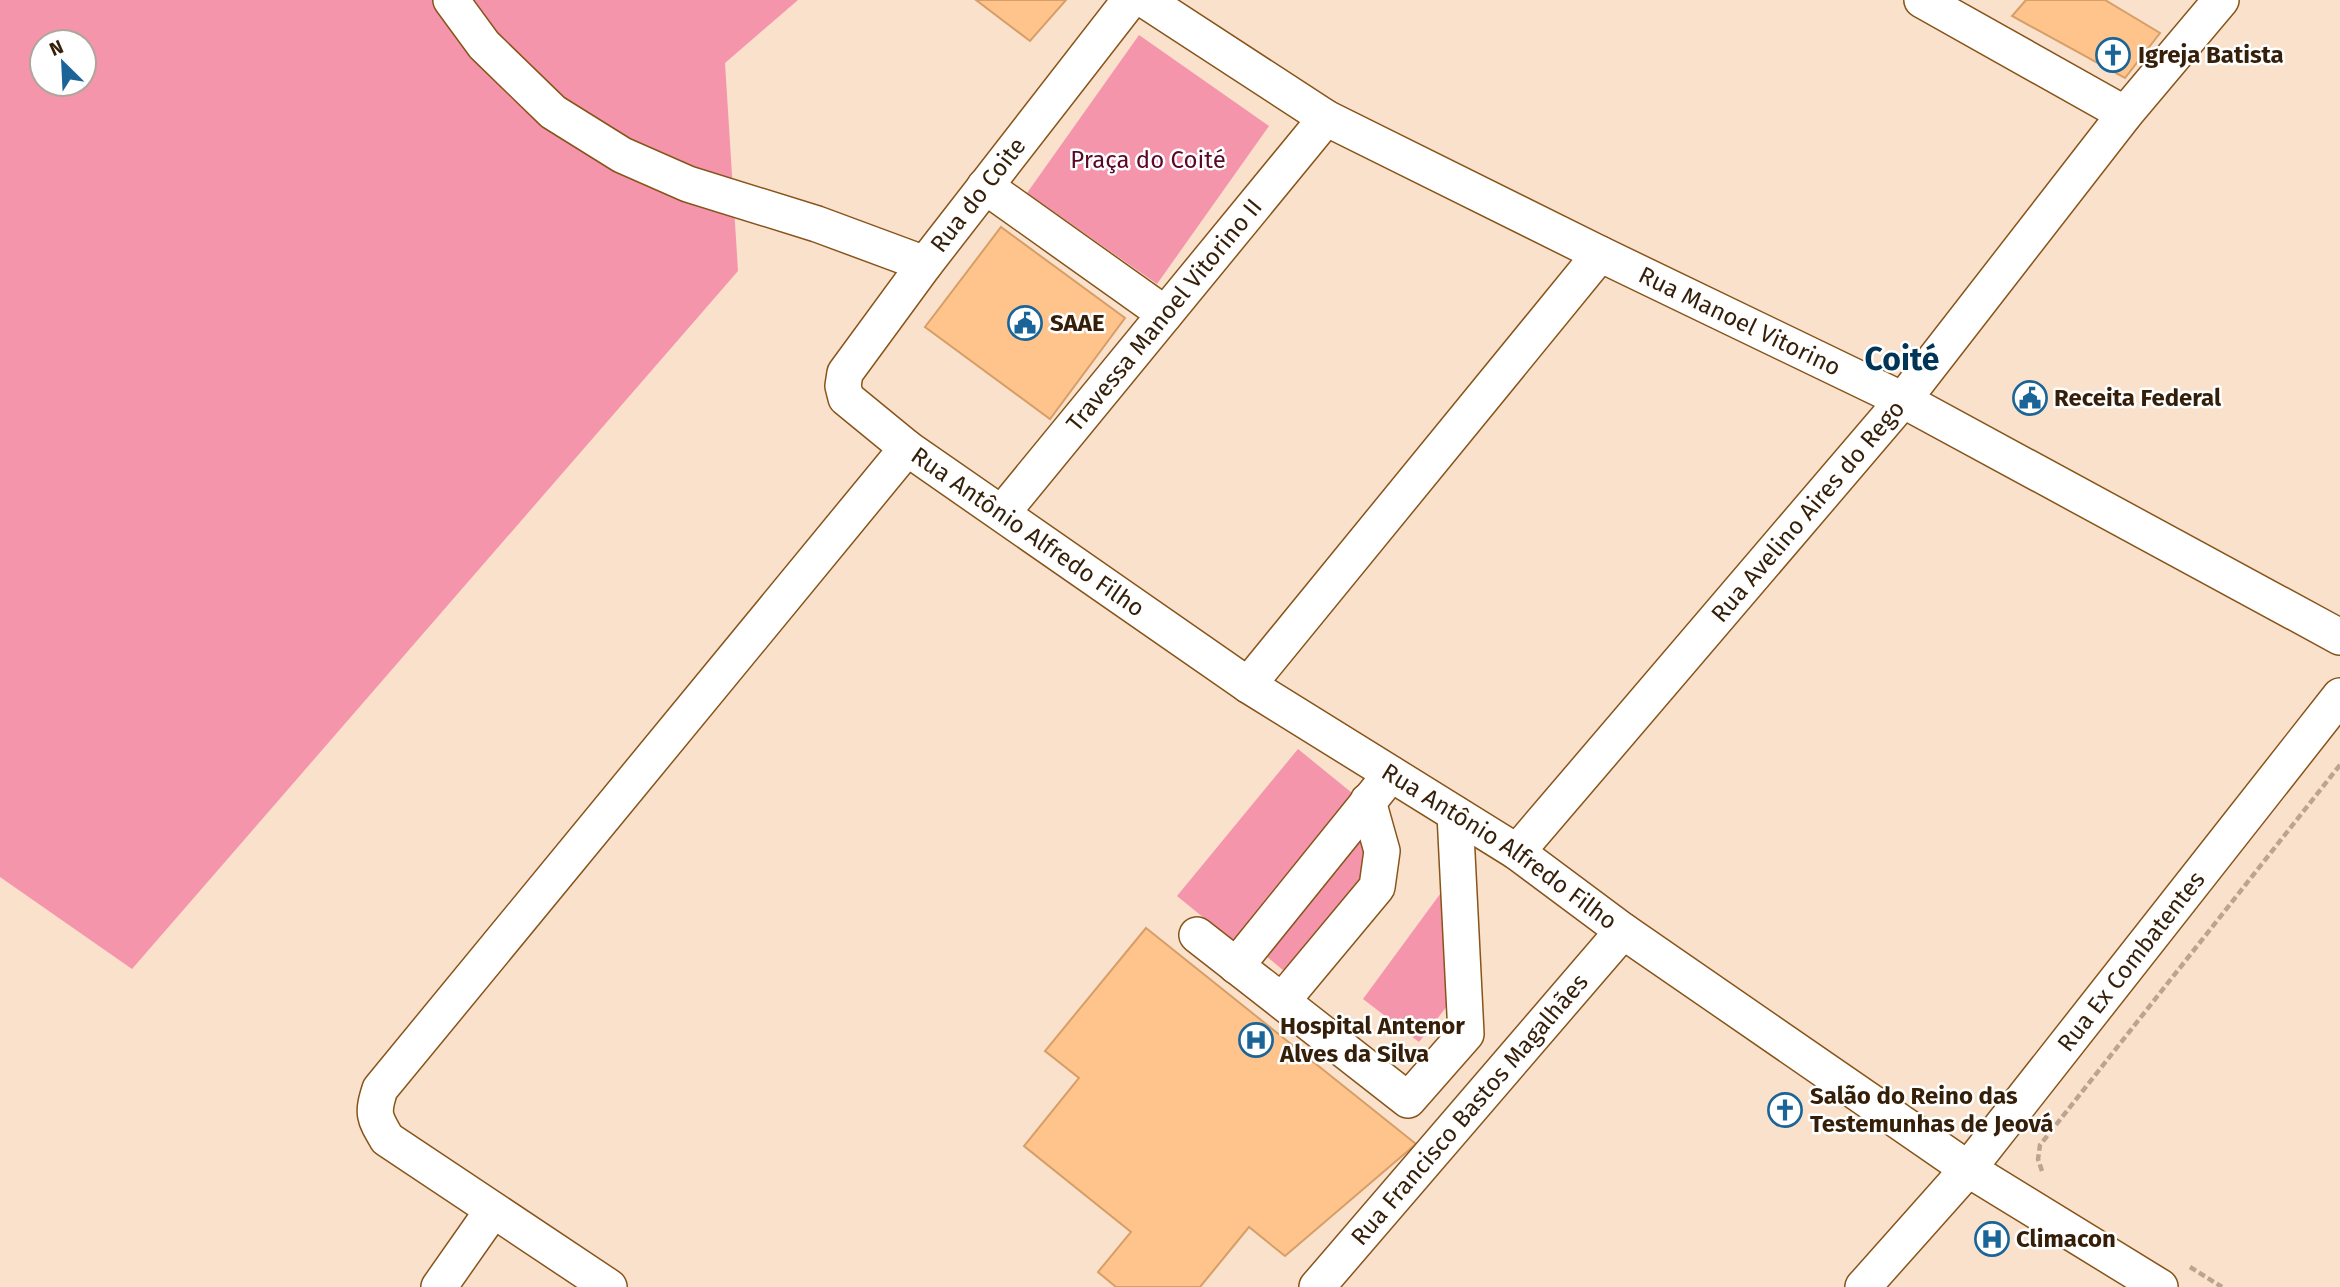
<svg xmlns="http://www.w3.org/2000/svg" width="2340" height="1287" viewBox="0 0 2340 1287" font-family="'Fira Sans',sans-serif">
<style>
.green{fill:#f595ac;fill-rule:evenodd}
.building{fill:#fec48c;stroke:#d79e67;stroke-width:2}
.lines{fill:none;stroke-linecap:round;stroke-linejoin:round}
.minor-casing{stroke:#88541a;stroke-width:38}
.path{stroke:#bca58f;stroke-width:4.5;stroke-dasharray:7 3.5;stroke-linecap:butt}
.minor{stroke:#fff;stroke-width:35}
.labels{text-anchor:middle;dominant-baseline:central;stroke-width:5;stroke-linejoin:round;paint-order:stroke}
.poi-label{font-size:24px;font-weight:bold;fill:#351f08;stroke:#fff;text-anchor:start}
.park-label{font-size:24px;fill:#5a0828;stroke:#fff}
.street-label{font-size:24px;fill:#351f08;stroke:#fff}
.district-label{font-size:32px;font-weight:bold;fill:#003558;stroke:#fff}
</style>
<rect width="100%" height="100%" fill="#f9e1cb"/>
<path class="green" d="M0,0h798l-73,63 13,208 -606,698 -132,-92zM42,42h42v42h-42z
M1139,35l130,91 -112,158 -130,-91z
M1298,749l59,48 -121,147 -59,-48z
M1363,836l3,16 -7,29 -75,90 -18,-15z
M1443,890l26,88 -50,64 -56,-43z"/>
<path class="building" d="M976,0h90l-36,41z
M2026,0h79l55,33 -35,45 -113,-62z
M1001,227l124,91 -75,101 -125,-92z
M1146,928l270,216 -131,112 -36,-29 -49,60h-84l-18,-15 33,-40 -107,-86 55,-68 -34,-27z"/>
<g class="lines">
<g class="minor-casing">
<g id="minor">
<path d="M451,0l33,45 69,67 69,43 66,29 129,40 108,40"/>
<path id="s1" d="M1130,0l-205,264 -80,109 -2,13 3,12 61,50 341,237 269,167 106,79 345,238 192,118"/>
<path id="s2" d="M1145,0l181,118 274,136 303,146 437,237"/>
<path d="M1922,0l203,114"/>
<path d="M985,186l180,128"/>
<path id="s3" d="M1002,513l324,-395"/>
<path d="M1248,685l352,-431"/>
<path id="s4" d="M1517,852l386,-452 222,-286 96,-114"/>
<path d="M1197,935l211,165 58,-66 -11,-220"/>
<path d="M1236,966l155,-192"/>
<path d="M1282,1001l95,-114 5,-36 -14,-50"/>
<path d="M439,1287l54,-77"/>
<path d="M609,1287l-222,-148c-13,-22 -15,-25 -7,-50l527,-641"/>
<path id="s5" d="M1317,1287l306,-356"/>
<path id="s6" d="M1863,1287l105,-118 372,-473"/>
</g>
</g>
<path class="path" d="M2042,1171l-4,-12 2,-14 300,-380
M2190,1267l32,20"/>
<use href="#minor" class="minor"/>
</g>
<defs>
<g id="church-ring" transform="scale(1.75)"><circle r="9.5" fill="#fff" stroke="#1b6498" stroke-width="1.5"/><path d="M-1.2-6h2.4v3.5h3.3v2.4h-3.3V6h-2.4V-.1h-3.3v-2.4h3.3Z" fill="#1b6498"/></g>
<g id="civic-ring" transform="scale(1.75)"><circle r="9.5" fill="#fff" stroke="#1b6498" stroke-width="1.5"/><path d="M-.6-6.5H3V-4.5H.6V-3L4-1V1h2V6H-6V1h2V-1L-.6-3ZM-1.2 2.5V6h2.4V2.5Z" fill="#1b6498"/></g>
<g id="hospital-ring" transform="scale(1.75)"><circle r="9.5" fill="#fff" stroke="#1b6498" stroke-width="1.5"/><path d="M-5-5h3v3.5h4V-5h3V5h-3V1.5h-4V5h-3Z" fill="#1b6498"/></g>
</defs>
<g fill-rule="evenodd">
<use href="#church-ring" x="2113" y="55"/>
<use href="#civic-ring" x="1025" y="323"/>
<use href="#civic-ring" x="2030" y="398"/>
<use href="#hospital-ring" x="1256" y="1040"/>
<use href="#church-ring" x="1785" y="1110"/>
<use href="#hospital-ring" x="1992" y="1239"/>
</g>
<g class="labels">
<g class="poi-label">
<text x="2138" y="55">Igreja Batista</text>
<text x="1050" y="323">SAAE</text>
<text x="2054" y="398">Receita Federal</text>
<text x="1280" y="1026">Hospital Antenor<tspan x="1280" dy="28">Alves da Silva</tspan></text>
<text x="1810" y="1096">Salão do Reino das<tspan x="1810" dy="28">Testemunhas de Jeová</tspan></text>
<text x="2016" y="1239">Climacon</text>
</g>
<g class="park-label">
<text x="1148" y="160">Praça do Coité</text>
</g>
<g class="street-label">
<text transform="translate(978 195) rotate(-52)">Rua do Coite</text>
<text stroke="none"><textPath href="#s3" startOffset="256">Travessa Manoel Vitorino II</textPath></text>
<text stroke="none"><textPath href="#s2" startOffset="677">Rua Manoel Vitorino</textPath></text>
<text stroke="none"><textPath href="#s4" startOffset="448">Rua Avelino Aires do Rego</textPath></text>
<text stroke="none"><textPath href="#s1" startOffset="721">Rua Antônio Alfredo Filho</textPath></text>
<text stroke="none"><textPath href="#s1" startOffset="1288">Rua Antônio Alfredo Filho</textPath></text>
<text stroke="none"><textPath href="#s6" startOffset="422">Rua Ex Combatentes</textPath></text>
<text stroke="none"><textPath href="#s5" startOffset="234">Rua Francisco Bastos Magalhães</textPath></text>
</g>
<g class="district-label">
<text x="1902" y="359">Coité</text>
</g>
</g>
<g transform="translate(63 63) rotate(336)"><circle r="33" fill="#ffffff" stroke="#aea59c" stroke-width="2"/>
<path d="M0-5L12 26L0 18L-12 26Z" fill="#1b6498"/>
<text y="-10" font-size="19" font-weight="bold" text-anchor="middle" fill="#351f08">N</text>
</g>
</svg>
